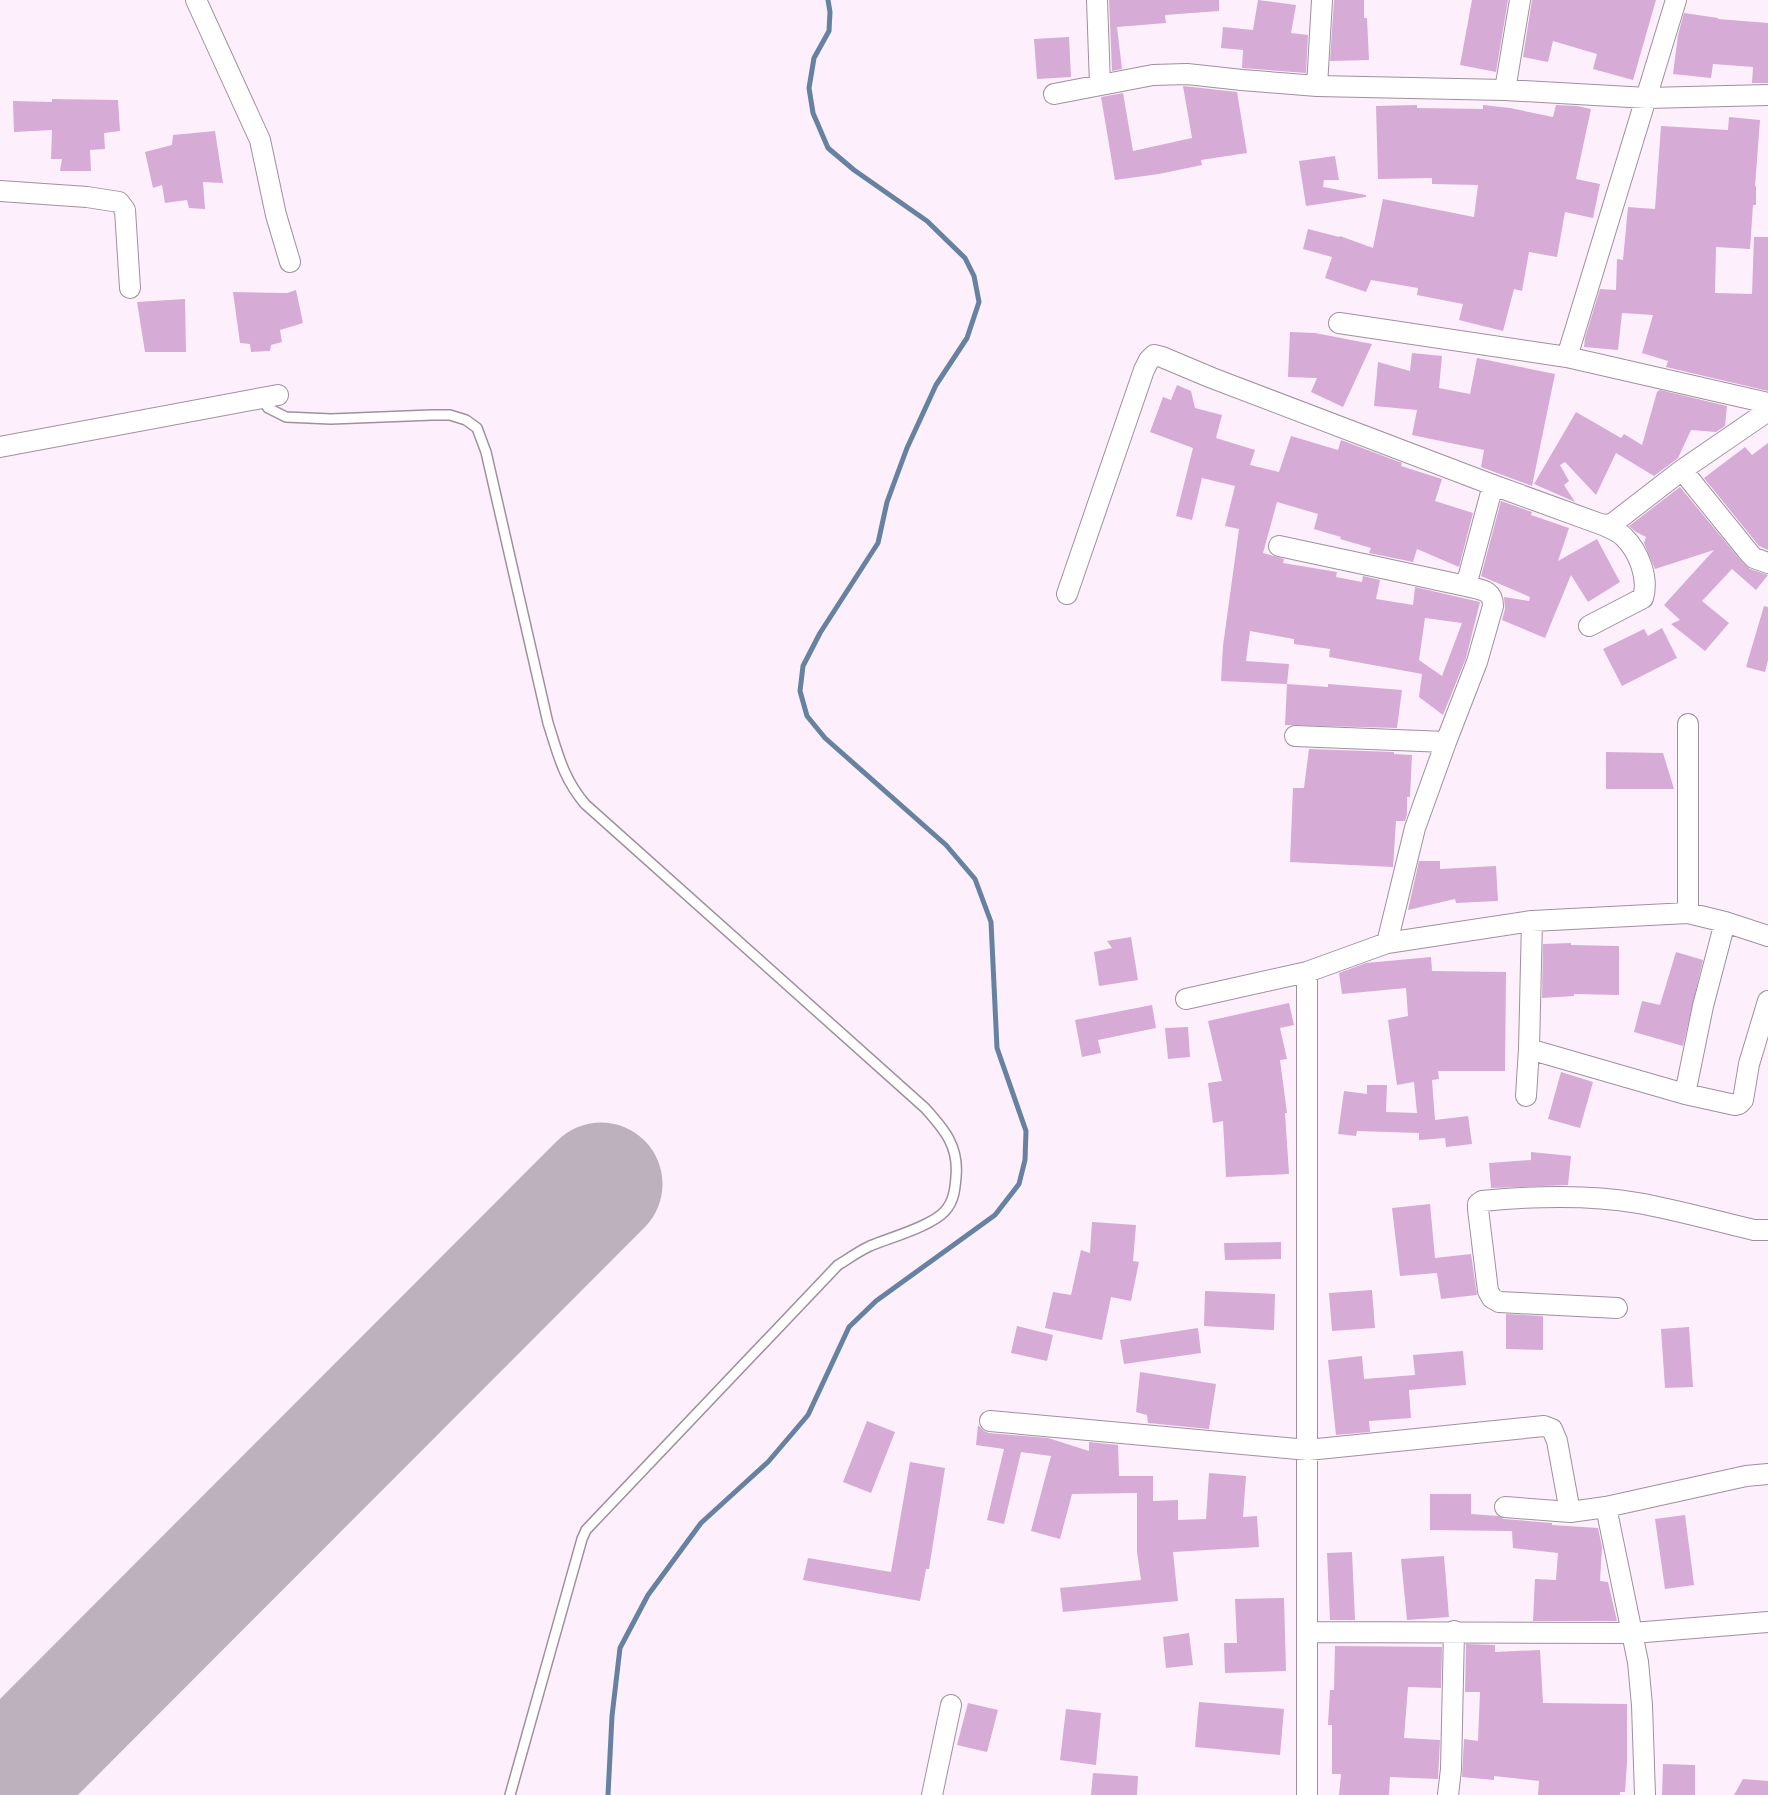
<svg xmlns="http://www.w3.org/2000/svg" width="1768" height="1795" viewBox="0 0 1768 1795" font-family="Poppins,sans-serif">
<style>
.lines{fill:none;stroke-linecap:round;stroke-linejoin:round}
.stream{stroke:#6682a0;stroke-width:5}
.runway{stroke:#bcb1bc;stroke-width:123}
.building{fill:#d6abd5;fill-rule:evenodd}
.service-casing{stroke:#9f909e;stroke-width:12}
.minor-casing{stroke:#9f909e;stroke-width:22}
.service{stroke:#fff;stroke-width:9}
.minor{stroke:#fff;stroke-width:20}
</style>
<rect width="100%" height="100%" fill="#fdf0fc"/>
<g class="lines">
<path class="stream" d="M608,1795l4,-79 8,-68 28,-53 53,-72 67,-61 40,-47 41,-88 27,-26 119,-86 24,-31 6,-24 1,-29 -29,-83 -6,-126 -16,-43 -29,-34 -121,-107 -18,-22 -7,-25 3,-25 17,-33 58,-90 9,-41 20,-54 29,-63 31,-47 12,-36 -5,-26 -9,-18 -38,-37 -73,-51 -26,-22 -15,-35 -4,-25 5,-30 15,-27 1,-19 -2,-12"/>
<path class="runway" d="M0,1786l601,-602"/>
</g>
<path class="building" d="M1109,0h110v11l-54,4 1,8 -49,4 5,42 -10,2z
M1258,0l38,5 -5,28 17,2 -2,38 -64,-5 1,-18 -22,-2 2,-21 30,3z
M1334,0h30v18h3l2,42 -39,1z
M1472,0h36l-12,72 -36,-7z
M1532,0h124l-23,80 -40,-11 4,-15 -44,-13 -5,21 -25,-5z
M1684,13l34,5v1l50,4v60h-16l1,-16 -40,-3 -2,14 -38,-4 5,-39z
M1069,37l2,40 -34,2 -3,-40z
M1183,86l54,6 10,61 -46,7 1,5 -43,9 -44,6 -14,-83 22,-4 10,58 59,-13z
M52,99l66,1 2,31 -16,2 1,16 -15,1 1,21h-31l2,-12h-11l1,-29 -38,2 -1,-31 39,1z
M1417,105v3l66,1v-4l27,3 43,9 3,-12 21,1 14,3 -15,70 24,5 -7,34 -28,-6 -8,45 -28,-5 -7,39 -8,-2 -11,42 -44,-11 4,-16 -46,-9 1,-7 -47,-8 -5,12 -41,-14 7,-21 -29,-8 5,-20 31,8 1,-1 33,12 10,-49 91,18 4,-32 -46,-1v-6l-54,1 -2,-73z
M1729,117l31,3 -5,66h1v19h-3l-3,44 -34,-2 -1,46 37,1 2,-57h14v154l-102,-24 2,-6 -26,-8 11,-38 -31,-2 -4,37 -34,-3 1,-9 15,-49 16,1 1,-31 6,1 5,-53 27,2 6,-83 67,4z
M215,131l8,52 -20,-1 2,27 -16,-1 -2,-8 -22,3 -3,-18 -9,3 -8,-36 27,-7 1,-10z
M1335,156l4,24h-15l-1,7 43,8v2l-60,9 -7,-45z
M296,290l7,33 -23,7 2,12 -11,3 -1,6 -19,1 -1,-8 -10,-1 -7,-51 54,1z
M185,299l1,53h-41l-8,-50z
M1290,332l25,1 57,11 -29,63 -32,-15 6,-14 -29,-1z
M1412,353l30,3 -3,32 31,6 7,-36 78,16 -23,112 -51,-19 3,-17 -72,-15 5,-25 -43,-4 4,-44 32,9z
M1177,385l14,6 4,17 27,7 -6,23 39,12 -5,15 29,7 12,-36 47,14 3,-10 61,23 -1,3 41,13 -7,22 38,12 -14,54 -42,-18 -4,13 -44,-9 2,-5 -31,-9 1,-2 -27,-8 4,-15 -41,-12 -14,51 21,6 -1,4 54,9 -1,5 26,5 1,-6 17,4 -4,19 37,6 2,-18 65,15 -14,56 -23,57 -24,-18 3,-23 -93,-17 1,-8 -36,-5v-5l-44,-8 -4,30 43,3 -2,20 -66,-3 2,-35 16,-117 -14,-3 10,-40 -33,-8 -10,42 -16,-4 17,-68 -43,-16 13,-35 8,3zM1425,618l37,5 -20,53 -23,-16z
M1660,390l67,16 -2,20 -9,6 -25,-2 -13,28 -24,18 -38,-23 -20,42 -31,-33 -5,3 9,16 -5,4 11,17 -41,-18 42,-72 45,26 3,-4 18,11 15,-53z
M1768,443v107l-9,-4 -55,-68 41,-31 7,8z
M1680,487l62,75 8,7 18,6 -12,15 -24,-21 -30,32 27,22 -24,28 -34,-27 9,-4 -16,-15 50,-55 -59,19 -11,-26 2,-6 -10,-5 -7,-6z
M1501,501l31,11 -1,3 38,13 -11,33 39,-22 23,43 -32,20 -17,-27 -26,63 -43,-18 3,-11 -1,-12 25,4 1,-4 -49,-21z
M1764,606l4,1v53l-3,12 -19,-5z
M1662,628l15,30 -55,28 -19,-37 41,-20 4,7z
M1287,684l41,3v-3l74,6 -5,38 -112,-3z
M1309,749l85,3v2l18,1 -2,42h-3v17l-2,7h-9l-3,46 -103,-5 3,-74h11z
M1606,752l57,1 11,36h-68z
M1419,861h21v8l56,-3 2,35 -42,2 -1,-4 -47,11z
M1131,937l7,43 -39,6 -5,-34 18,-4 -5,-7z
M1571,943v2l48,1v49l-45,-1v2l-32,2 1,-54z
M1676,952l27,8 -20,86 -49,-14 8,-31 18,4z
M1431,957l1,14 74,1 -1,99h-67l1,8 -7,1 3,40 33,-4 4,28 -26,3 -1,-9 -26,2v-7l-62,-2 -1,5 -18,-2 6,-43 23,3v-9h20l-1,27 31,1 -3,-31 -17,3 -9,-65 20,-4 -2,-28 -64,6 -3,-21 27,-10z
M1289,1003l5,22 -14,3 7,31 -7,1 7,53h-2l4,61 -63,3 -3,-56 -10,2 -5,-40 14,-2 -14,-60z
M1152,1005l4,23 -58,12 3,13 -19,4 -7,-37z
M1188,1027l2,30 -22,2 -3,-31z
M1561,1072l32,10 -13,46 -32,-9z
M1531,1152l40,4 -3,29 -77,3 -2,-25 42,-3z
M1430,1204l5,54 36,-4 6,41 -36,4 -4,-26 -37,3 -8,-68z
M1092,1222l44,3 -3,36 6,1 -8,39 -20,-4 -9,43 -57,-12 8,-36 18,3 10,-45 9,3z
M1281,1242v17l-56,1 -1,-17z
M1372,1290l3,38 -43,3 -3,-38z
M1205,1291l70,3 -1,36 -70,-4z
M1506,1314l37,2v34l-37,-1z
M1017,1326l36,9 -6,26 -36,-8z
M1689,1327l4,60 -28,1 -4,-59z
M1198,1328l3,25 -77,11 -4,-24z
M1463,1351l3,34 -57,5 2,28 -42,3 1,11 -34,3 -8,-75 34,-4 2,23 51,-4 -2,-20z
M1140,1372l76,12 -7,45 -61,-6 -1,-8 -11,-3z
M867,1421l28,11 -24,61 -28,-11z
M978,1425l6,6 5,2 59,5 41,13v-9l29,3 1,31h34v25l25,-1v20l28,-1 3,-46 37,3 -3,41 14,-1 2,31 -86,5 5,49 -115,11 -3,-24 81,-8 -4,-28v-59l-65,1 -12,45 -29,-8 20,-75 -30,-4 -17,72 -17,-4 17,-71 -28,-4z
M910,1462l35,6 -16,101h-3l-6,32 -117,-21 5,-22 83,14z
M1430,1494h41v20l27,2 6,3 48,4v2l46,3 4,19 -2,34 8,1 9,39h-84l2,-42 21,1 2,-27 -45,-5 -1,-17 -82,-1z
M1685,1515l9,70 -29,4 -10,-70z
M1352,1552l3,68h-25l-3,-67z
M1444,1556l5,61 -42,3 -6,-61z
M1284,1598l2,73 -61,2 -1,-30h13l-2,-44z
M1189,1633l4,32 -27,3 -3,-31z
M1466,1644l29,1v7l45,-2 3,53 84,1v59l-2,29h-5v3h-82l1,-14 -45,-5v4l-32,-3 2,-38 14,2 2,-49h-15z
M1335,1646l107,1 -1,41 -33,-1 -4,51 36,2 -2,39 -48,-2 -1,18h-50l2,-21h-9v-49h-4l2,-35h4z
M1199,1702l85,7 -4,46 -85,-8z
M968,1703l30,7 -11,42 -30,-7z
M1066,1709l35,4 -5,52 -36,-5z
M1663,1764l32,1v30h-33z
M1093,1773l45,3 -1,19h-46z
M1743,1779l25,2v14h-34z"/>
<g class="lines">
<g class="service-casing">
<path id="service" d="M262,399l6,9 18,9 45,2 101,-4h18l16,5 11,8 9,24 62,271c10,31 15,55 37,81l340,304c19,21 34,38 31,69 -1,12 -2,24 -11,34 -13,15 -56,27 -75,35 -11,5 -22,13 -32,19l-252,265 -4,9 -72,256"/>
</g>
<g class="minor-casing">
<path id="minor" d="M196,0l64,140 16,75 14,47
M1097,0l3,85
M1317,86l5,-86
M1505,90l15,-90
M1054,94l99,-19 34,-1 55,6 75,6 188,4 142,8 121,-3
M0,191l87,6 32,5 6,8 5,78
M1339,323l228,34 201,46
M1567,357l109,-357
M0,447l278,-52
M1682,470l68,84 4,4 14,5
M1279,546l187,40c14,4 27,3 27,20l-16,56 -31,80 -31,86 -28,115
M1466,586l27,-101
M1067,594l77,-224 5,-10 5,-5 8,2 50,21 281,107 110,40 9,-1 70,-54 86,-59
M1589,626l54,-28c6,-20 -4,-46 -19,-61 -5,-5 -14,-9 -21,-12
M1295,736l151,6
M1688,913v-189
M1186,999l121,-27 80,-29 145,-22 156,-8 37,9 43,14
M1529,1049l156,45 50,11 4,-1 4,-4 6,-36 19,-63
M1685,1094l18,-88 22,-84
M1526,1096l3,-47 3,-128
M1617,1308l-118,-6 -7,-4 -4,-7 -10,-82v-5l4,-3c51,-5 105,-7 156,2 39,7 78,18 116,27h14
M990,1421l318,29 236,-24 8,3 5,12 13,71
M1505,1507l65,5 36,-5 140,-31 22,-2
M1606,1507l32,155 4,43 3,90
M1308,1632l325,1 135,-11
M932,1795l19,-90
M1307,1795v-823
M1448,1795l3,-26 3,-138"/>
</g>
<use href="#service" class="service"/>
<use href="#minor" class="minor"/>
</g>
</svg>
